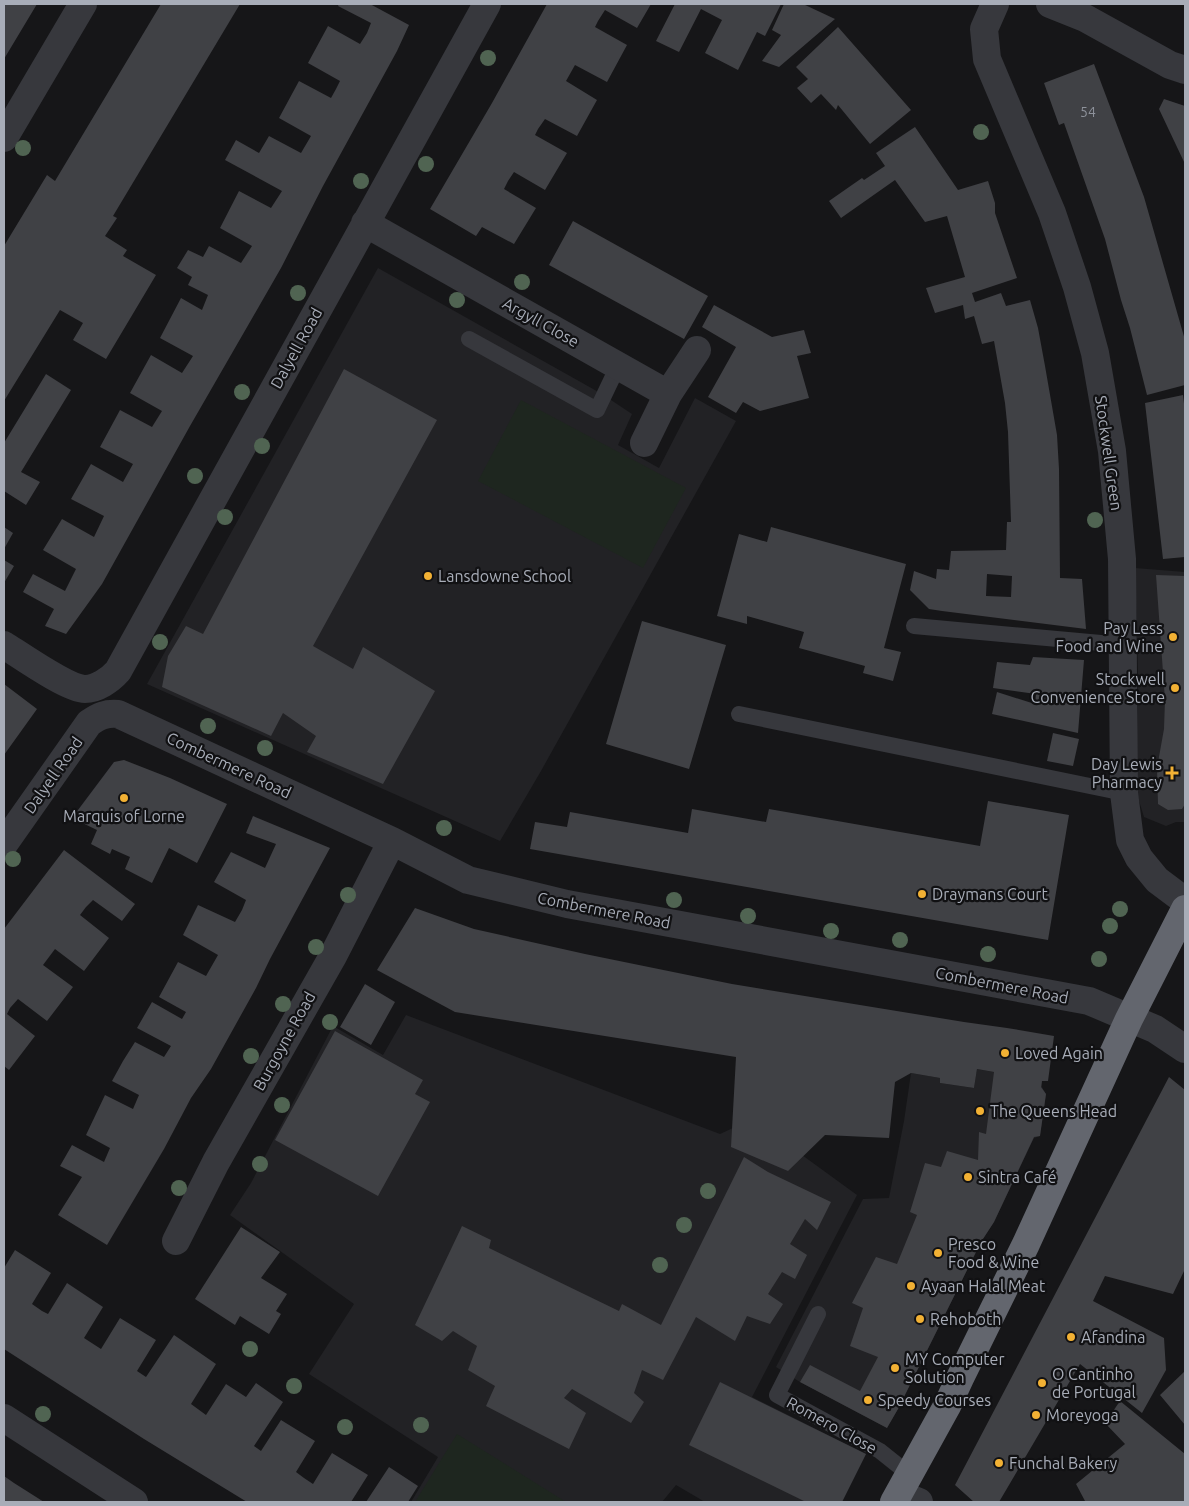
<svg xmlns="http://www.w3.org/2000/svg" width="1189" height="1506" viewBox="0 0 1189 1506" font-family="Ubuntu,sans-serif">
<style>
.built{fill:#222225}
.green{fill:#1e261f}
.building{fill:#404145;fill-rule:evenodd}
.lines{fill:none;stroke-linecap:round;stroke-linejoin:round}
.lane{stroke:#37383d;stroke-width:16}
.street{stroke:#37383d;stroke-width:28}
.highway{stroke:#63666e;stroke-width:28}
.tree{fill:#506452}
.poi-dot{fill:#f2b134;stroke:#111113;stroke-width:2}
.labels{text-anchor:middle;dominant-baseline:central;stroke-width:4.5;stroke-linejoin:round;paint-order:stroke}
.number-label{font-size:14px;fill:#8e929b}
.street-label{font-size:16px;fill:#a8adb8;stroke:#111113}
.poi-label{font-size:16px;fill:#a8adb8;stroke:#111113;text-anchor:start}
</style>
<rect width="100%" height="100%" fill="#161618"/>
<path class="built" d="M378,268l224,126 30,20 -14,31 41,23 36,-70 41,23 -195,350 -41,70 -353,-157z
M1135,568l50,4v250h-9l-10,4 -22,-9 -8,-26 2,-121z
M406,1015l314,119 28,-13 21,10 88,64 -105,202 114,57 -24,48h-137l-29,-17 -14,17h-251l27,-45 -129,-83 45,-70 -124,-89 21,-32 82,-157 50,29z
M977,1069l65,12v6l4,7 -6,42 -6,2 -40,84 -13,20 -83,167 -11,19 -87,-46 -24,-15 87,-168 26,-1 15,-77 7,-48 29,5v5l34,5z"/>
<path class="green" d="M521,400l165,88 -43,80 -165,-87z
M457,1434l109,68h-151z"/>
<path class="building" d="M4,4h33l-33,55z
M161,4h79l-127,212 4,2 -12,18 22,14 -4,6 33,19 -50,84 -33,-19 10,-17 -23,-13 -56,91v-155l43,-71 8,6z
M339,4h31l39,21 -12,26 -74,135 -42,82 -91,158 -88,158 -36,50 -21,-8 9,-17 -31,-17 10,-18 32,17 11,-22 -33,-19 19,-31 32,18 10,-21 -33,-17 20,-35 32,18 10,-18 -33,-17 20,-37 32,17 10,-16 -32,-18 21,-38 31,18 11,-17 -33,-18 21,-40 21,12 6,-15 -20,-10 4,-8 -15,-9 11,-18 15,7 6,-11 32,17 11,-17 -32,-18 19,-37 32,17 11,-17 -57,-31 11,-20 23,13 10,-17 32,17 10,-17 -32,-18 20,-37 32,17 5,-9 4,-8 -32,-18 20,-37 32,18 7,-11 4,-10 -33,-17z
M547,4h104l-14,24 -32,-18 -7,11 -3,6 32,18 -20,37 -32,-17 -9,16 31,19 -20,36 -32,-17 -7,10 -3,6 32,18 -22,37 -31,-18 -6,9 -4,8 32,19 -22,36 -32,-17 -6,9 -46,-27 62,-106z
M675,4h106l-16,32 -8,-4 -19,38 -33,-17 17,-33 -21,-11 -22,43 -23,-11z
M784,4h19l32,15 -56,48 -17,-6 19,-26 -9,-5z
M838,27l73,83 -41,34 -32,-39 -2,5 -15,-16 -10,9 -14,-15 11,-9 -12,-12z
M1094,64l50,133 41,143v45l-38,10 -17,-67 -9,-28 -16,-61 -41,-116 -5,2 -15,-42z
M1164,99l21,7v58l-26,-55z
M915,127l43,63 30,-9 7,22v10l22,65 -45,15 3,9 26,-9 5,13 24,-6 8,28 7,38 12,69 2,34 1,109 22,1 4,50 -144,-18 -13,-2 -19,-19 4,-19 22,8 1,-10 12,1 2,-19 55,-1 1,-28h4l-3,-90 -3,-29 -11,-62 -12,3 -8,-28 -9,3 -2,-14 -28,8 -9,-25 39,-11 -18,-61 -22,6 -30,-42 -54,38 -12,-17 33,-23 2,2 21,-14 -9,-13zM987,574l25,2 -1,21 -25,-1z
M573,221l135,75 -24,43 -135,-74z
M714,305l58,32 32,-7 7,23 -14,3 12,42 -49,13 -17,-9 -7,11 -28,-16 28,-50 -34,-20z
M344,369l93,51 -124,226 40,23 10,-22 72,44 -52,93 -76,-32 9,-16 -33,-23 -12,23 -109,-49 6,-31 18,-30 17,8z
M46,374l25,16 -50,82 19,10 -14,23 -22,-14v-48z
M1183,395l2,17v145l-22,2 -18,-156z
M4,527l9,6 -9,16z
M771,527l135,37 -22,84 17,4 -8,29 -30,-8 2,-7 -66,-18 5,-16 -57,-16v8l-30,-8 22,-82 28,8z
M4,560l10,6 -10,17z
M1156,575l29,1v228l-3,5 -14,1 -10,-6 -1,-36 7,-39 1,-29z
M642,621l84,24 -37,124 -83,-25z
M1033,657l51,3 -6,73 -86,-19 5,-22 38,12 1,-10 -43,-6 4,-26 33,3z
M4,684l33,25 -33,46z
M1053,733l26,6 -6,27 -26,-5z
M124,760l46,18 57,26 -30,59 -28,-15 -17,35 -27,-14 5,-12 -18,-8 -2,5 -19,-10 6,-14 -25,-12 42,-56z
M988,801l81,14 -21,125 -518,-91 5,-27 32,5 3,-15 118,21 4,-24 74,13 3,-13 211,37z
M253,816l77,32 -60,111 -14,29 -45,81 -20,29 -27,51 -57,96 -49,-30 24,-38 -22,-11 12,-21 32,17 6,-14 -24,-13 19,-40 28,14 6,-14 -27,-14 11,-20 12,-19 29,15 7,-11 -34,-18 15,-26 30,17 4,-7 -27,-15 19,-35 28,14 12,-21 -35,-20 15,-30 37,17 7,-12 4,-10 -32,-18 17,-30 34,16 11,-24 -30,-11z
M64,850l71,54 -13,17 -29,-21 -7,7 -6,8 29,23 -25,33 -29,-22 -12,16 30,22 -26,34 -29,-22 -8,9 -3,6 28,22 -26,34 -5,-4v-137z
M415,908l59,21 111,25 147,30 232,38 43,6 47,8 -6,45h-6l-1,6 5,7 -6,42 -6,1 -40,85 -13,20 -83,167 -11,19 -87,-46 10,-17 50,26 18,-34 -28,-11 13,-38 -11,-5 24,-46 21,7 20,-49 -7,-3 15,-49 16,4 6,-16 31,9 1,-28 7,2 8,-62 -17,-3 -3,19 -34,-5v-5l-29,-5 -16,9 -6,56 -64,-3 -37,36 -57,-24 5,-90 -281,-45 -78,-42z
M365,984l30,18 -24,43 -31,-18z
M335,1031l88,49 -8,14 15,8 -52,94 -103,-56z
M1169,1077l16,13v179l-12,25 -68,-18 -12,25 71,37 2,32 -24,43 -62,-49 -81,138h-25l-19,-17z
M744,1157l24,15 63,30 -14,28 -12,-11 -15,25 17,11 -12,24 -13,-7 -14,22 15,10 -13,20 -23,-8 -12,25 -39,-24 -33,63 -21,-10 -8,23 10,9 -13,21 -59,-34 -8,9 22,15 -17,36 -83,-43 9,-20 -27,-16 9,-24 -24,-15 -11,10 -27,-16 47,-99 29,14 -2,8 130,63 3,-7 39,21z
M241,1227l39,25 -19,26 26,16 -11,17 5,3 -12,20 -29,-18 -5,9 -40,-26z
M15,1250l36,23 -19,31 10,7 6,3 19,-31 36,24 -19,31 17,11 19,-31 36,22 -19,31 9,6 28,-42 42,29 -25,40 15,11 20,-31 20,13 10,-14 27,19 -29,44 7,5 20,-31 34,21 -19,31 8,6 9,6 19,-31 36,22 -17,27h-104l-103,-63 -140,-90v-81z
M1185,1371v54l-25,-30z
M720,1382l146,72 -24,48h-36l-117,-57z
M1120,1401l65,53v48h-101l1,-1 -9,-17 49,-40 -20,-21z
M389,1467l29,19 -10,16h-42z
M4,1476l10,7 30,19h-40z"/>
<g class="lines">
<path class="lane" d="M469,339l128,71 21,-44
M914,626l209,19
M739,714l385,79
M818,1314l-41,81 103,56 30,24"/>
<path class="street" d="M995,4l-11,25 3,30 65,154 25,74 18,66 17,98 10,108 2,234 6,47 9,18 18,22 28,21
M1050,4l35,14 85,47 15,5
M4,138l79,-134
M365,223l303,171 -24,49
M668,394l29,-44
M4,645c16,10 64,44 81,44 12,0 25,-9 33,-18l369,-667
M4,844l85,-121c10,-7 17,-10 29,-9l274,127 76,39 99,24 522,97 66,28 30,20
M176,1241l40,-79 117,-206 59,-115
M4,1418l130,84
M899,1494l20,8"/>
<path class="highway" d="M894,1502l53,-96 13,-28 66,-134 103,-225 56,-110"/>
</g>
<g class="tree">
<circle cx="488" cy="58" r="8"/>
<circle cx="981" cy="132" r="8"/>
<circle cx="23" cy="148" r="8"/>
<circle cx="426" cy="164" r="8"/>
<circle cx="361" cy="181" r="8"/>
<circle cx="522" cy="282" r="8"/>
<circle cx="298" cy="293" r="8"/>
<circle cx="457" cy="300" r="8"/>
<circle cx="242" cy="392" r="8"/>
<circle cx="262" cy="446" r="8"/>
<circle cx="195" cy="476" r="8"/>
<circle cx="225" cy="517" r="8"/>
<circle cx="1095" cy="520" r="8"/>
<circle cx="160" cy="642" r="8"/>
<circle cx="208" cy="726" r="8"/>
<circle cx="265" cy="748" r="8"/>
<circle cx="444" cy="828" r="8"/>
<circle cx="13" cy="859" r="8"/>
<circle cx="348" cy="895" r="8"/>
<circle cx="674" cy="900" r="8"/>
<circle cx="1120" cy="909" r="8"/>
<circle cx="748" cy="916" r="8"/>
<circle cx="1110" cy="926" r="8"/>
<circle cx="831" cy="931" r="8"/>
<circle cx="900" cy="940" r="8"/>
<circle cx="316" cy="947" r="8"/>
<circle cx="988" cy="954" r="8"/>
<circle cx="1099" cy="959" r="8"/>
<circle cx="283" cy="1004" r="8"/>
<circle cx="330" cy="1022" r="8"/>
<circle cx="251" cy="1056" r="8"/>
<circle cx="282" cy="1105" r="8"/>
<circle cx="260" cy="1164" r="8"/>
<circle cx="179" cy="1188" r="8"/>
<circle cx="708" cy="1191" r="8"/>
<circle cx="684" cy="1225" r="8"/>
<circle cx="660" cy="1265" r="8"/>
<circle cx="250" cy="1349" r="8"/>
<circle cx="294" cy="1386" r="8"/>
<circle cx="43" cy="1414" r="8"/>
<circle cx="421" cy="1425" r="8"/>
<circle cx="345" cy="1427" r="8"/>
</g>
<g class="poi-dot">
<circle cx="428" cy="576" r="5"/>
<circle cx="1173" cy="637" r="5"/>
<circle cx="1175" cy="688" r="5"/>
<path d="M1169.5 765.5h5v5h5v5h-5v5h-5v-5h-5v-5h5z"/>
<circle cx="124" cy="798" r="5"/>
<circle cx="922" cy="894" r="5"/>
<circle cx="1005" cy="1053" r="5"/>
<circle cx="980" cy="1111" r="5"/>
<circle cx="968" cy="1177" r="5"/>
<circle cx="938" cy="1253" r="5"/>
<circle cx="911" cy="1286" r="5"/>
<circle cx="920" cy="1319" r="5"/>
<circle cx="1071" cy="1337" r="5"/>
<circle cx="895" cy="1368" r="5"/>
<circle cx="1042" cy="1383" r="5"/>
<circle cx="868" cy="1400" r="5"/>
<circle cx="1036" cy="1415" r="5"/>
<circle cx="999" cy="1463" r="5"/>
</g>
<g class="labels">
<g class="number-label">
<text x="1088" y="112">54</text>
</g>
<g class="street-label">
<text transform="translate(541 322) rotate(29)">Argyll Close</text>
<text transform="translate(296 348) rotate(-61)">Dalyell Road</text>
<text transform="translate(1109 453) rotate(82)">Stockwell Green</text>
<text transform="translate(229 765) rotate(25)">Combermere Road</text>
<text transform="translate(53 775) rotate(-55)">Dalyell Road</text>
<text transform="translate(604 910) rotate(11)">Combermere Road</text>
<text transform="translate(1002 985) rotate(11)">Combermere Road</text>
<text transform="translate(284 1041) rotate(-61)">Burgoyne Road</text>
<text transform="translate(832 1425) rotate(29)">Romero Close</text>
</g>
<g class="poi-label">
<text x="438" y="576">Lansdowne School</text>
<text x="1163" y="628" text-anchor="end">Pay Less<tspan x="1163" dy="18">Food and Wine</tspan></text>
<text x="1165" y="679" text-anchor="end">Stockwell<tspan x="1165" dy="18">Convenience Store</tspan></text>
<text x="1162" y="764" text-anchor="end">Day Lewis<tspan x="1162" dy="18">Pharmacy</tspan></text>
<text x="124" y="816" text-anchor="middle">Marquis of Lorne</text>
<text x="932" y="894">Draymans Court</text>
<text x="1015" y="1053">Loved Again</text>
<text x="990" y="1111">The Queens Head</text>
<text x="978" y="1177">Sintra Café</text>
<text x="948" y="1244">Presco<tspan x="948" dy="18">Food &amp; Wine</tspan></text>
<text x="921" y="1286">Ayaan Halal Meat</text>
<text x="930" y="1319">Rehoboth</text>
<text x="1081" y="1337">Afandina</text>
<text x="905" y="1359">MY Computer<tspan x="905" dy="18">Solution</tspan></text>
<text x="1052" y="1374">O Cantinho<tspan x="1052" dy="18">de Portugal</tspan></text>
<text x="878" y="1400">Speedy Courses</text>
<text x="1046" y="1415">Moreyoga</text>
<text x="1009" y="1463">Funchal Bakery</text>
</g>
</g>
<rect width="1189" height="1506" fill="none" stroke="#a8adb8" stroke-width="10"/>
</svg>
